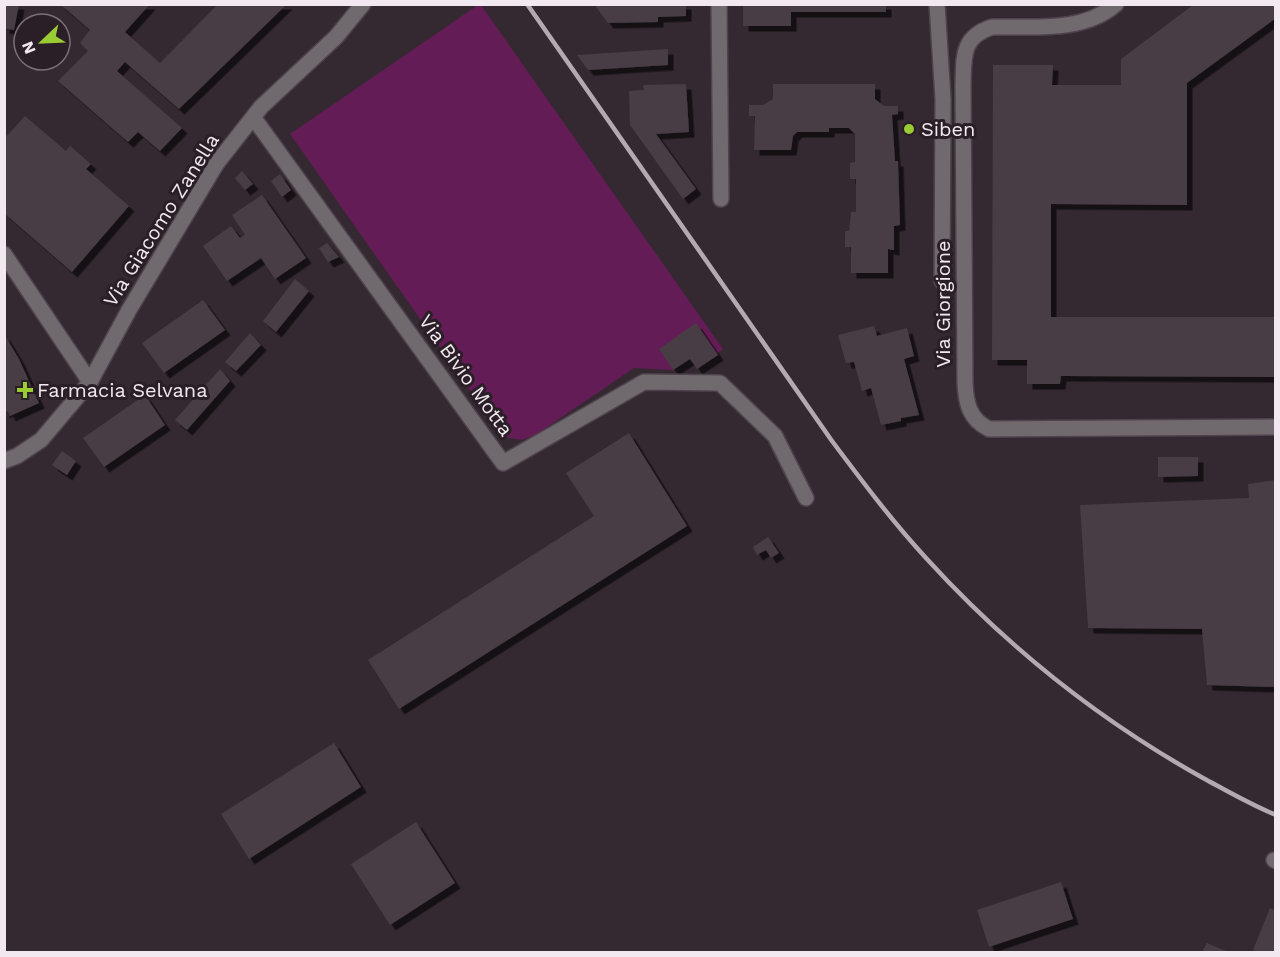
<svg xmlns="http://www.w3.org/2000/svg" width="1280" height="957" viewBox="0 0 1280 957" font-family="'Work Sans',sans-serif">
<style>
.green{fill:#641c56}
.building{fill:#493c45;filter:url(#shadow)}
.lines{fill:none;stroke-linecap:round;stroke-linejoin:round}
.minor-casing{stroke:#4e434c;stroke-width:18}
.minor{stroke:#70696e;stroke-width:15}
.rail{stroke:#b3aab1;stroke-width:4.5}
.poi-dot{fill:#9bcb33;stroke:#2a1f27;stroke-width:2}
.labels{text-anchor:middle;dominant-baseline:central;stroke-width:6;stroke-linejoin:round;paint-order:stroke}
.poi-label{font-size:20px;fill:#f1e9ef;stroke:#2a1f27;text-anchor:start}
.street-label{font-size:20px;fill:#f1e9ef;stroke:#2a1f27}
</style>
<defs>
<filter id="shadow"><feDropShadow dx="5.5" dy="5.5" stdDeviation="0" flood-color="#0009"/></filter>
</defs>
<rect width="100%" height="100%" fill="#342831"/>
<path class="green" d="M478,5h3l242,344 -26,20 -7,-10 -17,11 -39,-2 -97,66 -15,6 -19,-3 -213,-303z"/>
<path class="building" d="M4,4h15l-5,26 -10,-2z
M60,4h90l-25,28 35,31 58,-59h69l-108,105 -54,-47 -8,9 65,57 -22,23 -22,-19 -10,10 -70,-61 30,-30 -8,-8 10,-13z
M596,4h90v12l-28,1v5l-50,1 -12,-16z
M743,4h143v8h-95v14h-48z
M1193,5h83v13l-89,65v122l-136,-1v113h225v60l-215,-1 -1,8h-33v-24h-35l1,-295h60l-1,20h69v-26z
M668,49v16l-80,5 -11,-15z
M686,84l3,48 -33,2 40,55 -13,10 -53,-74 -1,-34 15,-1 -1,-5z
M773,84h102v15l9,7h14v8l-6,1 3,46h3l2,64 -6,1v24l-6,-1v24h-37v-26h-6v-16h4l2,-19h5v-33h-6v-16l5,-1v-28l-6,-6h-20v4h-32l-4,4 -2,14h-37l1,-34h-6v-11h14l10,-6z
M25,116l41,35 4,-5 21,18 -5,5 43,37 -57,66 -68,-59v-74z
M242,171l11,13 -8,6 -10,-12z
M280,174l11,16 -9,7 -11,-16z
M262,195l44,63 -31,21 -14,-21 -34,23 -24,-35 28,-20 9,12 5,-3 -13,-20z
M327,243l12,14 -11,5 -9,-14z
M295,279l14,12 -33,41 -13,-11z
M203,300l22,30 -61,43 -22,-30z
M696,323l22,32 -21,14 -7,-10 -17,11 -14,-21z
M874,326l3,10 30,-8 7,28 -10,3 15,56 -18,3v3l-20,4 -10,-37 -9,3 -8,-29 -8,1 -8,-28z
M250,333l11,12 -25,26 -11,-9z
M4,334l15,25 20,44 -29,13 -2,-5 -4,2z
M220,369l10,12 -43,49 -12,-10z
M145,395l20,30 -61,42 -21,-29z
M629,433l58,93 -288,183 -31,-49 226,-144 -28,-43z
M62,451l14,10 -9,14 -15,-10z
M1158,457h40v19l-40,1z
M1276,480v207l-69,-2 -5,-56 -114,-1 -8,-123 169,-7 -1,-14z
M768,537l11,16 -8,5 -5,-8 -9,5 -4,-8z
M334,743l27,44 -112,72 -28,-45z
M416,822l39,61 -65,42 -39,-61z
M1061,882l12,37 -84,28 -12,-37z
M1270,908l6,3v41h-17l-6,-2z
M1207,943l21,9h-26z"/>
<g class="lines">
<g class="minor-casing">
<path id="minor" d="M719,4l2,195
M937,4l6,95 -1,182
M1116,4c-32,29 -84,22 -124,23 -31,10 -28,30 -29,58l2,298c1,20 4,36 24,46l287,-2
M253,117l250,346 141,-81 76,1 55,53 31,62
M4,254l86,128
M4,461l13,-5 24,-16 49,-58 39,-72 88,-147 44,-56 75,-70 27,-33
M1274,860l2,1"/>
</g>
<use href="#minor" class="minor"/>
<path class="rail" d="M527,4l305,437c30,40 60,80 94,117 80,88 173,162 277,220 24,13 48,27 73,37"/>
</g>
<g class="poi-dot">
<circle cx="909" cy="129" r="6"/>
<path d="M22 381h6v6h6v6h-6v6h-6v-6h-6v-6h6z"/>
</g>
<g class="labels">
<g class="poi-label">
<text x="921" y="129">Siben</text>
<text x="37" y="390">Farmacia Selvana</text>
</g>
<g class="street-label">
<text transform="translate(161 220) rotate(-58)">Via Giacomo Zanella</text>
<text transform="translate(943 304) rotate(-90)">Via Giorgione</text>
<text transform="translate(466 375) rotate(54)">Via Bivio Motta</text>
</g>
</g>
<rect width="1280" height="957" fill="none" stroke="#f1e9ef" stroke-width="12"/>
<g transform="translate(42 42) rotate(247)"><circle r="28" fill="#2a1f27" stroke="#7a7077" stroke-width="1.5"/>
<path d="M0-4.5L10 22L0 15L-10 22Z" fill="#9bcb33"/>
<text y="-9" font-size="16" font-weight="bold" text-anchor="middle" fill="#f1e9ef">N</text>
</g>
</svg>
